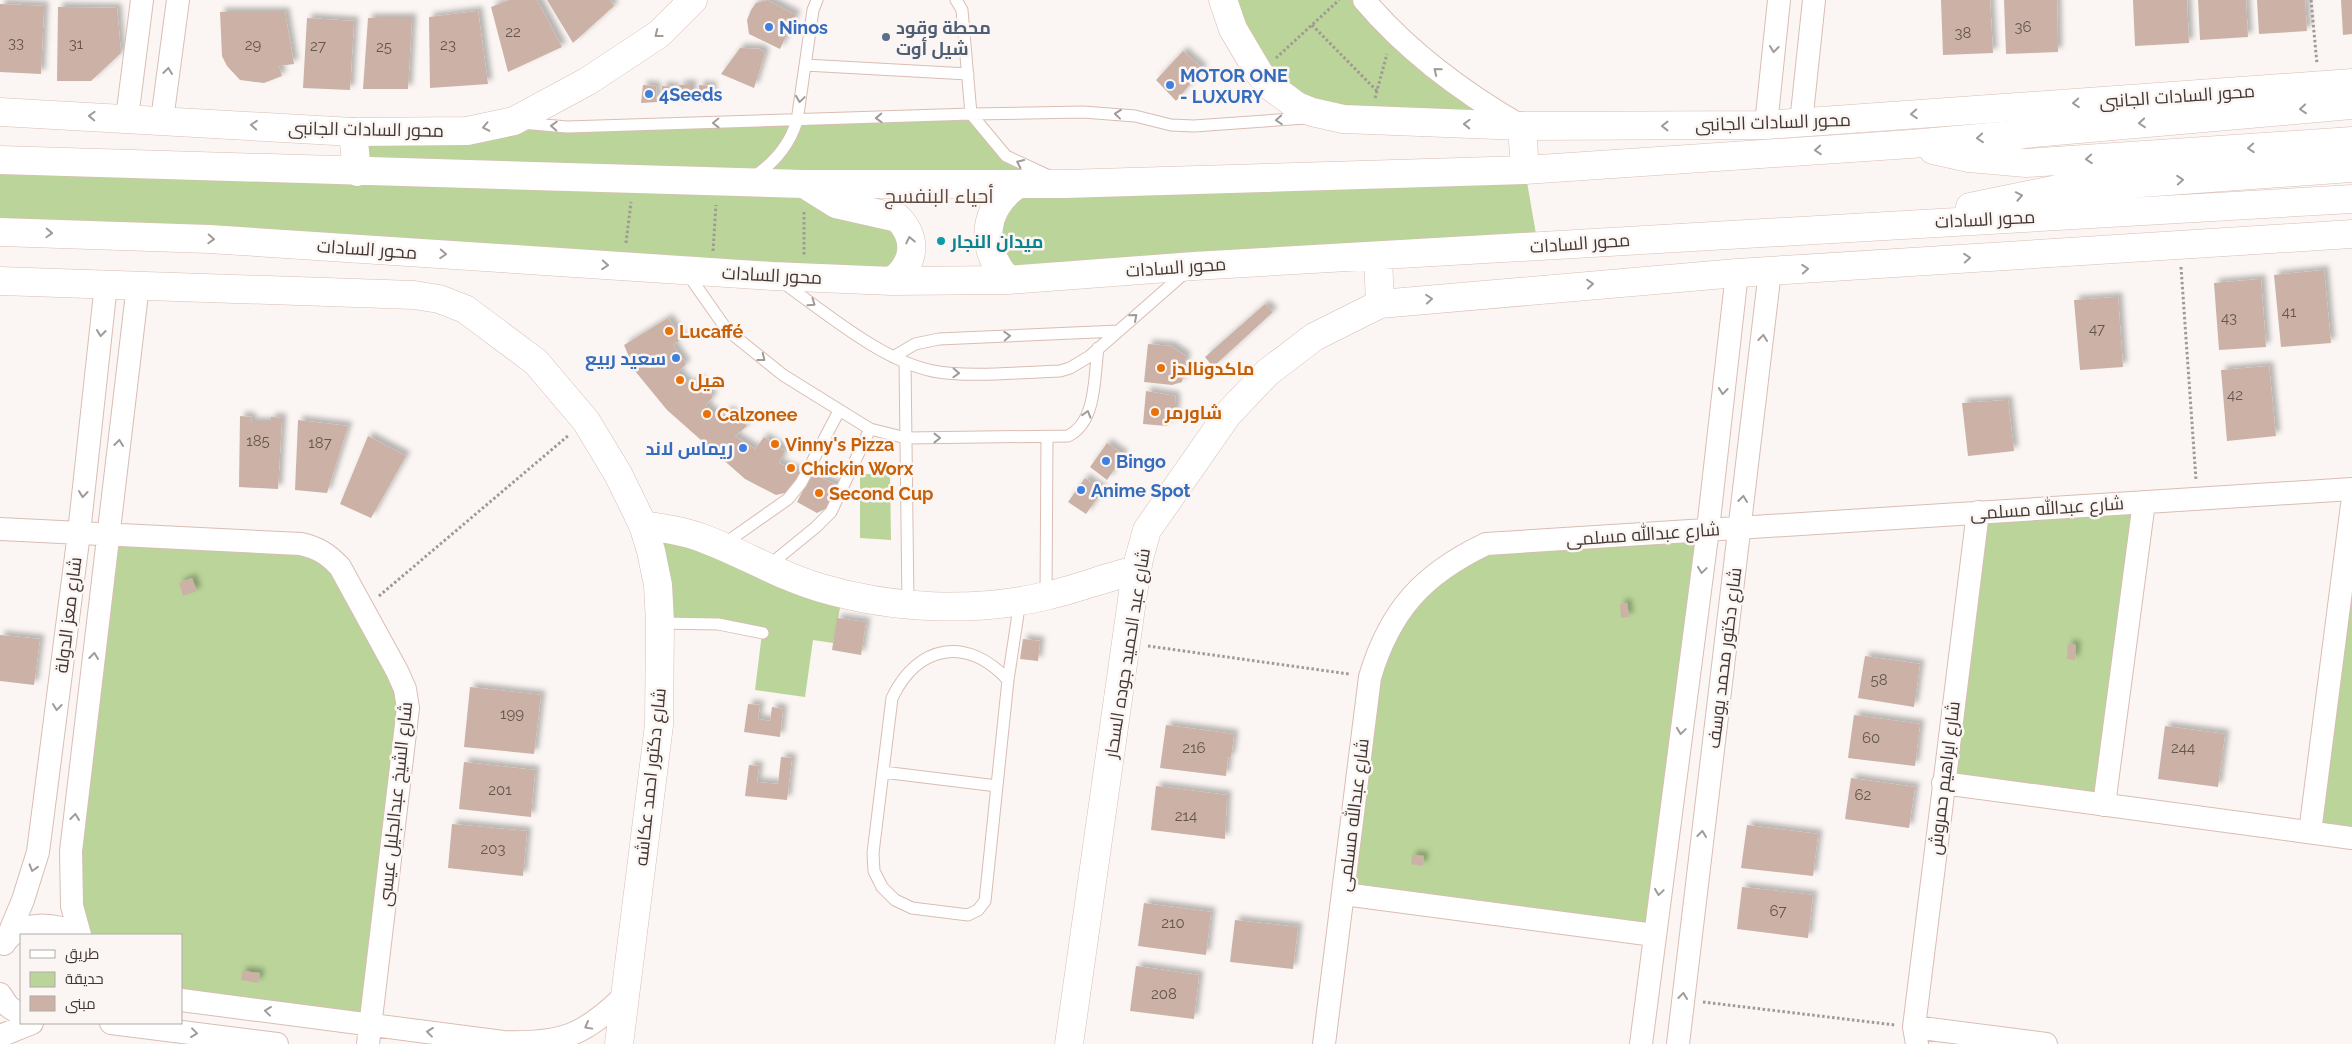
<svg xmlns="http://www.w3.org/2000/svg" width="2352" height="1044" viewBox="0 0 2352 1044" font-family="Raleway,Cairo,sans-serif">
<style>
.green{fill:#bad499}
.building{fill:#ccb2a6;filter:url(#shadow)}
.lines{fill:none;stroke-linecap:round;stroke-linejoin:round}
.service-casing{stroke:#d9bdb3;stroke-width:13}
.minor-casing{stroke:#d9bdb3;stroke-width:24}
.tertiary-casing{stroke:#d9bdb3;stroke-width:29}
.primary-casing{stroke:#d9bdb3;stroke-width:29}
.path{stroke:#a19995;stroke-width:3;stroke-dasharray:2.5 2.5;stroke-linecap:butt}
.service{stroke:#fff;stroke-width:11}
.minor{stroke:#fff;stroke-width:22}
.tertiary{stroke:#fff;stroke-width:28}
.primary{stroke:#fff;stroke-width:28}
.oneway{stroke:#a09b98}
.shop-dot{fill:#3f7fe0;stroke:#fbf6f3;stroke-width:2}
.service-dot{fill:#5c6f8a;stroke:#fbf6f3;stroke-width:2}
.culture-dot{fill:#0f9aa8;stroke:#fbf6f3;stroke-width:2}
.food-dot{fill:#e8710a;stroke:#fbf6f3;stroke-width:2}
.labels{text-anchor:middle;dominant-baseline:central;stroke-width:5;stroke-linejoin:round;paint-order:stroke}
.number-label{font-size:15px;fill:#64564f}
.shop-label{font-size:18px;font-weight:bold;fill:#366cbe;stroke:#fbf6f3;text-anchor:start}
.service-label{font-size:18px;font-weight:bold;fill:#4e5e75;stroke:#fbf6f3;text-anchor:start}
.street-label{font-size:18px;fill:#423732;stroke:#fbf6f3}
.culture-label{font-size:18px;font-weight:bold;fill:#0d838f;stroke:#fbf6f3;text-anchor:start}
.food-label{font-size:18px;font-weight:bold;fill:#c56008;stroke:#fbf6f3;text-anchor:start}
.quarter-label{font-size:20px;fill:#634c43;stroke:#fbf6f3}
</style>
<defs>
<filter id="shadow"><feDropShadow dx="4.5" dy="-4.5" stdDeviation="2.5" flood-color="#0004"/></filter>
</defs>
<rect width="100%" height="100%" fill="#fbf6f3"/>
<path class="green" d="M1223,0h141l158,126 -225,-20z
M971,114l36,42 54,26 464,-12 13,76 -530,34 -15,-20 15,-69 -208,-8 98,35 8,50 -906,-35v-73l356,12 -3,-40z
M860,474h30l1,66 -31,-2z
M2144,502l-40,303 -161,-22 35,-271z
M2352,505v333l-42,-6z
M663,528l180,65 -10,50 -20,-3 -8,57 -50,-7 7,-57 -102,-10z
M1708,529l-54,406 -310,-41 35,-246 79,-91z
M109,535l207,12 89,142 -34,336 -190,-25v-65h-101l-9,-84z"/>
<path class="building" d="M509,0h28l25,47 -54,25 -17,-65z
M547,0h63l4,6 -41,37z
M767,0l29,15 -16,34 -31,-15 -2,-14 4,-10 5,-7z
M1941,0h49l3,53 -50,2z
M2004,0h53l1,52 -52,2z
M2133,0h54l2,43 -54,3z
M2198,0h48l2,37 -48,3z
M2257,0h48l2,31 -48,3z
M2341,0h11v34l-9,1z
M0,4l44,2 -3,68 -41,-2z
M58,7l59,1 4,45 -30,28h-34z
M478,11l10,73 -58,4 -1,-71z
M220,12h65l9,52 -15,2 3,10 -18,7 -24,-3 -13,-14 -5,-10z
M307,18l47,3 -4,69 -47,-2z
M368,18h44l-4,71h-45z
M740,48l20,1 5,4 -11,35 -33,-14z
M1183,51l20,18 -27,32 -20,-21z
M692,84v17l-12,1 -1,-17z
M643,85l13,1 1,16 -16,1z
M699,85l13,1v17l-14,-1z
M662,86l13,1v16h-14z
M2324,270l7,73 -50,4 -7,-72z
M2261,279l5,68 -47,3 -5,-67z
M2118,297l5,70 -43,3 -6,-70z
M1265,304l8,8 -60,55 -8,-10z
M668,318l15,20 -10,7 13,19 -8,8 12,13 9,-6 14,18 -7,8 13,14 10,-9 18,16 -12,10 20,13 9,-12 21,14 -6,12 26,11 -11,17 -18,4 -31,-16 -78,-69 -32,-39 -11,-26z
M1148,344l23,2 15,10 -4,26 -10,3 -28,-3z
M2269,366l7,70 -49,5 -6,-71z
M1146,391l29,5 1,10 -2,14 -7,6 -24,-2z
M2008,400l6,51 -46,5 -6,-53z
M240,416l12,1 -1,5h20v-5l11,1 -4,71 -39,-2z
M298,420l50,6 -21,67 -32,-3z
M368,436l38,20 -35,62 -31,-14z
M1107,443l17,12 -17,25 -17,-13z
M812,473l27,13 -8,20 -14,7 -20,-11z
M1085,478l18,12 -17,24 -18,-12z
M192,578l5,13 -14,5 -4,-13z
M1627,603l2,14 -8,1 -1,-14z
M837,618l29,4 -5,33 -29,-5z
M0,635l40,4 -6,46 -34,-4z
M1023,639l17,2 -2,20 -18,-2z
M2068,644l8,1 -1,15 -8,-1z
M1865,656l55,8 -6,43 -56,-9z
M470,687l71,8 -7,59 -70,-7z
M748,704l12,1 -2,14 12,2 2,-14 11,2 -3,28 -36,-5z
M1854,715l66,9 -5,42 -67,-8z
M1166,725l68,9 -3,24 -3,-1 -2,19 -66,-8z
M2165,726l60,8 -7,53 -60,-8z
M781,757l11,1 -5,42 -42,-4 4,-31 10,1 -2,16 21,2z
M464,762l71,8 -4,47 -72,-8z
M1851,778l64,9 -6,41 -64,-9z
M1156,786l71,9 -2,44 -74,-9z
M452,824l75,7 -4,45 -75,-8z
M1747,825l71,9 -5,42 -72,-8z
M1412,855l12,1 -1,10 -12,-2z
M1742,887l71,8 -5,43 -71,-9z
M1144,903l67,9 -5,43 -68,-9z
M1235,920l63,7 -5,42 -63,-7z
M1136,966l63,9 -5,44 -64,-8z
M242,971l18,2 -2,10 -17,-3z"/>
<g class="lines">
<g class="service-casing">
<path id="service" d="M956,0l6,10 9,104 112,-2 52,4 36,9 23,1 112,-8
M805,65l163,9
M522,123l45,4 404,-13 35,42 43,20
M751,178c23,-14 38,-32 46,-57l16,-111 4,-10
M687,273l40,57 56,45 87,54 36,9 162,-2c29,-14 26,-60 30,-88
M782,282c43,30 100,79 151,89 35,7 90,1 127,0l10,-3 20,-12 97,-85
M893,357l22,-13 24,-5 179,-8
M905,362l3,242
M724,544l64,-45 13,-16 38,-72
M767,567l49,-40 15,-15 39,-83
M1046,596l1,-158
M660,623l58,1 45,9
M1008,680c-41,-44 -90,-36 -116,18l-19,155 1,18 8,16 13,13 17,8 56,7 10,-5 7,-9 23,-221 12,-79
M883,772l114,14"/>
</g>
<g class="minor-casing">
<path id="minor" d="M1364,0c44,52 98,92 157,126
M127,118l15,-118
M162,120l16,-120
M1801,123l13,-123
M1766,125l13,-125
M0,529l301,15c17,4 27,10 39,23l57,104 8,18 3,19 -40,336
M1943,783l409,55
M2104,805l40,-303
M2310,832l42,-327
M1344,894l310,41
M80,935l-8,-29 -1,-55 67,-566
M6,941l17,-41 15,-48 41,-319 27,-249
M4,944c17,-26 53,-20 76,-9
M0,994l8,12 13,9
M181,1000l322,42c58,2 81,-6 122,-47
M111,1023l166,21
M1914,1027l132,17
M0,1036l32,-13
M1324,1044l46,-367c20,-67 53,-103 116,-133l866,-55
M1641,1044l67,-515 29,-256
M1678,1044l92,-773
M1917,1044l-3,-17 64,-515"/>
</g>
<g class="tertiary-casing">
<path id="tertiary" d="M1223,0l10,29 26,44 11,13 27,20 15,6 31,7 179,7 244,-1 586,-42
M0,112l353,20 114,-1 47,-10 74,-40 71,-47 34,-34
M0,281l414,14 25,4 26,10 71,53 50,59 32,53 25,51 8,26 7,34 2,38 -1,102 -40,319
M643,525c20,3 40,6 59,13 41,15 77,38 119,50 71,21 152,25 225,8 31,-7 60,-19 91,-26
M1069,1044l64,-451 6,-34 8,-29 81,-116 40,-42 46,-35 66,-33 357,-31 615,-39"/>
</g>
<g class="primary-casing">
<path id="primary" d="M1522,126l3,44
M353,132l4,40
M1933,150l36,8 57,5 326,-22
M0,160l803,24h261l461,-14 386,-26 441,-39
M804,184l32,20 62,14c20,21 17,46 -6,63
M1970,207l88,-18 294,-21
M0,232l209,7 563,37 120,5 116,-1 186,-14 1158,-67
M1378,256l2,48
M1008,280c-29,-32 -26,-71 10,-96"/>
</g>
<path class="path" d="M2311,0l6,64
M1312,25l65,66
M1276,58l63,-58
M1375,98l12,-44
M804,212v44
M626,243l5,-41
M713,251l3,-46
M2181,267l15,213
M379,596l190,-161
M1148,646l201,28
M1703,1002l192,23"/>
<use href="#service" class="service"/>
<use href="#minor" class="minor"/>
<use href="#tertiary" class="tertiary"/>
<use href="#primary" class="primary"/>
</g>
<defs><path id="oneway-chevron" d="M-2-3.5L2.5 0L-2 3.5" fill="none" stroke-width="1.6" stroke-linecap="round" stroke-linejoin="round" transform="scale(1.25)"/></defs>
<g class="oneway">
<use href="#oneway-chevron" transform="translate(658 34) rotate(142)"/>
<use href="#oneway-chevron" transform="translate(1774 49) rotate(96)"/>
<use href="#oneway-chevron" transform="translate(168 71) rotate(-83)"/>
<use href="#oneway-chevron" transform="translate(1437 71) rotate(-141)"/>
<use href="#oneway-chevron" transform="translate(800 99) rotate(98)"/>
<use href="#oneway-chevron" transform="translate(2076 103) rotate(176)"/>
<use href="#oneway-chevron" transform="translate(2303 109) rotate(175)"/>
<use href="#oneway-chevron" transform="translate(1118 114) rotate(-174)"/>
<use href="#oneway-chevron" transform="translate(1914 114) rotate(176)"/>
<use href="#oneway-chevron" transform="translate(92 116) rotate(-178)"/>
<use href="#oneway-chevron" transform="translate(879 118) rotate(178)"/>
<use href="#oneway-chevron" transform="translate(1279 120) rotate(176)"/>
<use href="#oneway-chevron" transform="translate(716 123) rotate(179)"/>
<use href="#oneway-chevron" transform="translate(2142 123) rotate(175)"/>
<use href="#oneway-chevron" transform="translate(1467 124) rotate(-178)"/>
<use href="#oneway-chevron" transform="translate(254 125) rotate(-176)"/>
<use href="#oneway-chevron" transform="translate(554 126) rotate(-177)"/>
<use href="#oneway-chevron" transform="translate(1665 126) rotate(180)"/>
<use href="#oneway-chevron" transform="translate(486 127) rotate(168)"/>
<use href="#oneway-chevron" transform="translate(1980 138) rotate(175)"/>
<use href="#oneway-chevron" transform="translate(2251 148) rotate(176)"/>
<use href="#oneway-chevron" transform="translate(1818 150) rotate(176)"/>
<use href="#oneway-chevron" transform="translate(2089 159) rotate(176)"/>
<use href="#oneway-chevron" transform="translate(1020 163) rotate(-155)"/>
<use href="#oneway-chevron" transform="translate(2180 180) rotate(-4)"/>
<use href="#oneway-chevron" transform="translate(2019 196) rotate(-11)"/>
<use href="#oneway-chevron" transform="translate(49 233) rotate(2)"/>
<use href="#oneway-chevron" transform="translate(211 239) rotate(3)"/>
<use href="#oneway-chevron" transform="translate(910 240) rotate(-102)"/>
<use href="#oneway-chevron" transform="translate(443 254) rotate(4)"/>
<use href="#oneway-chevron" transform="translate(1967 258) rotate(-4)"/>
<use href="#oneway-chevron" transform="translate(605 265) rotate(4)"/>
<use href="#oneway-chevron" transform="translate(1805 269) rotate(-4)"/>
<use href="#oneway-chevron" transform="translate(1590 284) rotate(-5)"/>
<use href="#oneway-chevron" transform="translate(1429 299) rotate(-5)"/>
<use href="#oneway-chevron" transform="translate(812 303) rotate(35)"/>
<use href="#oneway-chevron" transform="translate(1134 317) rotate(-41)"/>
<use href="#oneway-chevron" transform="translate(101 333) rotate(96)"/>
<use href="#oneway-chevron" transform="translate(1007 336) rotate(-3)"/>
<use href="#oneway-chevron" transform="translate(1763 338) rotate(-83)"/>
<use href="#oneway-chevron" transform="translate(762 358) rotate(38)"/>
<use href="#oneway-chevron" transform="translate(956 373) rotate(2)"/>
<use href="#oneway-chevron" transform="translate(1723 391) rotate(96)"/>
<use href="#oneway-chevron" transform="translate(1087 414) rotate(-73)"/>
<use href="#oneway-chevron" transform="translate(937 438)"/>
<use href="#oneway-chevron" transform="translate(119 443) rotate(-83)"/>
<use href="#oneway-chevron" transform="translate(83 494) rotate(96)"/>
<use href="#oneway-chevron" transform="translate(1743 499) rotate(-83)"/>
<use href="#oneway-chevron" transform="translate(1702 570) rotate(98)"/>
<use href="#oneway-chevron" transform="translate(94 656) rotate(-83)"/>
<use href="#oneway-chevron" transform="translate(57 707) rotate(97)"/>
<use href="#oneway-chevron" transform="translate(1681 731) rotate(98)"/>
<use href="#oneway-chevron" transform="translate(75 817) rotate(-83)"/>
<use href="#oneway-chevron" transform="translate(1702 834) rotate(-83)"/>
<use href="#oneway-chevron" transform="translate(33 868) rotate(107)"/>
<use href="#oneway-chevron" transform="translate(1659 892) rotate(98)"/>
<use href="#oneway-chevron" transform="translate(1683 996) rotate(-83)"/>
<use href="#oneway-chevron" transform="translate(268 1011) rotate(-173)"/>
<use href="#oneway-chevron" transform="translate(588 1026) rotate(151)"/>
<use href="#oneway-chevron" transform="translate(430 1032) rotate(-173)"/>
<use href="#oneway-chevron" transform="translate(194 1033) rotate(7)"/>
</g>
<g class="shop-dot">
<circle cx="769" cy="27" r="5"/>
<circle cx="1170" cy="85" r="5"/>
<circle cx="649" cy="94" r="5"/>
<circle cx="676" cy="358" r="5"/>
<circle cx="743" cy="448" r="5"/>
<circle cx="1106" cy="461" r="5"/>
<circle cx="1081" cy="490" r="5"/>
</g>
<circle class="service-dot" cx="886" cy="37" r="5"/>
<circle class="culture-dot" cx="941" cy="241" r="5"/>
<g class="food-dot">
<circle cx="669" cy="331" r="5"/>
<circle cx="1161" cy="368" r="5"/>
<circle cx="680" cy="380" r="5"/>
<circle cx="1155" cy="412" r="5"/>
<circle cx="707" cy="414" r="5"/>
<circle cx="775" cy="444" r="5"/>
<circle cx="791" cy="468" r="5"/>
<circle cx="819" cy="493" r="5"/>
</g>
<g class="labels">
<g class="number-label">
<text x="2023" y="27">36</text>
<text x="513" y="32">22</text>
<text x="1963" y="33">38</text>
<text x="16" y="43">33</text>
<text x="76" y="44">31</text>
<text x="253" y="45">29</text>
<text x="448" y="45">23</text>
<text x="318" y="46">27</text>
<text x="384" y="47">25</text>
<text x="2289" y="312">41</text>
<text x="2229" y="318">43</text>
<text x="2097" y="329">47</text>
<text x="2235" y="395">42</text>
<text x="258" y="441">185</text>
<text x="320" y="443">187</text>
<text x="1879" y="680">58</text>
<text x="512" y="714">199</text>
<text x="1871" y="738">60</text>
<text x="1194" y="748">216</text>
<text x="2183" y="748">244</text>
<text x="500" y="790">201</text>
<text x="1863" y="795">62</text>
<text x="1186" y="816">214</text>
<text x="493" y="849">203</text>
<text x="1778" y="911">67</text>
<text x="1173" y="923">210</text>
<text x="1164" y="994">208</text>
</g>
<g class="shop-label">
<text x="779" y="27">Ninos</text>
<text x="1180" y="75">MOTOR ONE<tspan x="1180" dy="21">- LUXURY</tspan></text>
<text x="659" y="94">4Seeds</text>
<text x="666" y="358" text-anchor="end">سعيد ربيع</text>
<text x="733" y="448" text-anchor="end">ريماس لاند</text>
<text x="1116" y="461">Bingo</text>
<text x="1091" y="490">Anime Spot</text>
</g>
<g class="service-label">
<text x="896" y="27">محطة وقود<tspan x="896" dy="21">شيل أوت</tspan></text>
</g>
<g class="street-label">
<text transform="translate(2177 96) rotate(-4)">محور السادات الجانبى</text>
<text transform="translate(1773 122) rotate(-2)">محور السادات الجانبى</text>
<text transform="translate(366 129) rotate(1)">محور السادات الجانبى</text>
<text transform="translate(1985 219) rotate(-3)">محور السادات</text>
<text transform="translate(1580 243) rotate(-4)">محور السادات</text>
<text transform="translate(367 249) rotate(4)">محور السادات</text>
<text transform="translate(1176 267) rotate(-4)">محور السادات</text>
<text transform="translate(772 275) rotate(3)">محور السادات</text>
<text transform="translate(2047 508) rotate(-4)">شارع عبدالله مسلمى</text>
<text transform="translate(1643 534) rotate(-4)">شارع عبدالله مسلمى</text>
<text transform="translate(68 615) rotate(-83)">شارع معز الدولة</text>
<text transform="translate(1127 653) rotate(-81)">شارع عبد الحميد جوده السحار</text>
<text transform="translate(1724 658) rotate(-83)">شارع دكتور محمد يوسف</text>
<text transform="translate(650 777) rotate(-84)">شارع دكتور احمد عكاشه</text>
<text transform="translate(1944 778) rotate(-83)">شارع ابراهيم حمروش</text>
<text transform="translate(395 804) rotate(-84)">شارع الشيخ عبدالجليل عيسى</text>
<text transform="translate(1353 815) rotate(-83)">شارع عبدالله مسلمى</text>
</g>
<g class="culture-label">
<text x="951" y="241">ميدان النجار</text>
</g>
<g class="food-label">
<text x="679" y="331">Lucaffé</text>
<text x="1171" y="368">ماكدونالدز</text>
<text x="690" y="380">هيل</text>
<text x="1165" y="412">شاورمر</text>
<text x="717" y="414">Calzonee</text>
<text x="785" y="444">Vinny's Pizza</text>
<text x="801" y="468">Chickin Worx</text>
<text x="829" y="493">Second Cup</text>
</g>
<g class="quarter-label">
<text x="939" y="196">أحياء البنفسج</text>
</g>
</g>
<rect x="20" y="934" width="162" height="90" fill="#fbf6f3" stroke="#b1aaa6"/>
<rect x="30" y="950" width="25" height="8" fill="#ffffff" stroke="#b1aaa6"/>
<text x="65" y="959" font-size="15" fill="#423732">طريق</text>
<rect x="30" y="972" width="25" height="15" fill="#bad499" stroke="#b1aaa6"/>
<text x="65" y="984" font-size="15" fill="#423732">حديقة</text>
<rect x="30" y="996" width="25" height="15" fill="#ccb2a6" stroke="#b1aaa6"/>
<text x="65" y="1009" font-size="15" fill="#423732">مبنى</text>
</svg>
